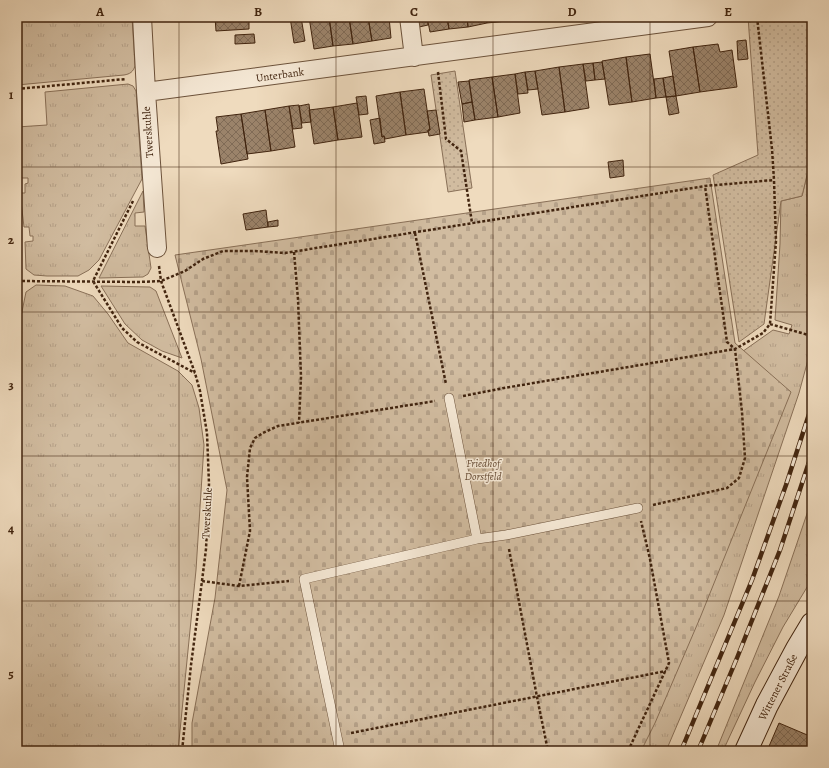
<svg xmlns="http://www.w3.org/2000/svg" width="829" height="768" viewBox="0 0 829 768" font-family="Alegreya,serif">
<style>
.grass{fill:url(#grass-tufts);stroke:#897058}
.cemetery{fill:url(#cemetery-stones);stroke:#897058}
.park{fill:url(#park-dots);stroke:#897058}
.building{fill:url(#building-cross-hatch);stroke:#41240f}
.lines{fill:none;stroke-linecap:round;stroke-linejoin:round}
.lane-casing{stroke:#6c523b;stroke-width:10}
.street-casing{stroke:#6c523b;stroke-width:20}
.secondary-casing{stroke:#41240f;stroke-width:24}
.path{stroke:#41240f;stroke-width:2.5;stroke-dasharray:3 2;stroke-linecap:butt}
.lane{stroke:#f5e8d5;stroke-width:9}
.street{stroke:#f5e8d5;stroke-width:18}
.secondary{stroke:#f5e8d5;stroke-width:22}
.rail-casing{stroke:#41240f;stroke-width:4.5}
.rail{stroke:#f5e8d5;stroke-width:3;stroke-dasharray:9;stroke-linecap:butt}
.grid{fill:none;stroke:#41240f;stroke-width:1;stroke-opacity:0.55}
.labels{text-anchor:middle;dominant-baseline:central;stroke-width:3;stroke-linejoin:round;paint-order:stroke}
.street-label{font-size:11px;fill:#41240f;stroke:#f5e8d5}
.park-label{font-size:11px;font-style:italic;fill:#654a33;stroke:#f5e8d5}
.neatline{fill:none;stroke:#41240f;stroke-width:1.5}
.grid-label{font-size:13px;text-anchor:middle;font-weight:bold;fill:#41240f}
</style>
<defs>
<pattern id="grass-tufts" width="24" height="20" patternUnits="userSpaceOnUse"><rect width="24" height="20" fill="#d1bca0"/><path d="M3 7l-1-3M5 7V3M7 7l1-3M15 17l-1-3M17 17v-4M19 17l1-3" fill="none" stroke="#b5a189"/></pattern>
<pattern id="cemetery-stones" width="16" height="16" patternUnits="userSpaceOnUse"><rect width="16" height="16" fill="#d1bca0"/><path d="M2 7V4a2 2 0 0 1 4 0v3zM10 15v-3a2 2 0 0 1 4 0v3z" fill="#b5a189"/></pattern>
<pattern id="park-dots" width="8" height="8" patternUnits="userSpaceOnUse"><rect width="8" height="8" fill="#d1bca0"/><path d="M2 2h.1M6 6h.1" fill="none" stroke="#b5a189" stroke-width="1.8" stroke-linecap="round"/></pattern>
<pattern id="building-cross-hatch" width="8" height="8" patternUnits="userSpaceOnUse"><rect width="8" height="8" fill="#9b836a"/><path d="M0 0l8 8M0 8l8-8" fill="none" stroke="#806b56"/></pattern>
</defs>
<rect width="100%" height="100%" fill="#efdbbe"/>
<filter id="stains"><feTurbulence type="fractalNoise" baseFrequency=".005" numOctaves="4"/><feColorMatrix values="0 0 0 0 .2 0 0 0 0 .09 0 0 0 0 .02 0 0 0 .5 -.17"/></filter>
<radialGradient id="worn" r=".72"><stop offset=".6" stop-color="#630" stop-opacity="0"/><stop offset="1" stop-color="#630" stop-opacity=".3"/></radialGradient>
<path class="grass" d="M17,17h115l3,49c-2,6 -5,8 -11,9l-107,10z
M128,84l5,2 3,5 6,88 -43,81 -10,10 -11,6h-31l-13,-1 -8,-6 -1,-27 8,-1v-5h-3l-1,-9h-5l-4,-34h5v-9l3,-1v-5h-9l-2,-26v-25l30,-2 -2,-33z
M812,154v191l-13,48 -75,222 -58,136h-36l109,-397 34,-24 16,4 3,-9 -17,-5 5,-76 1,-43 21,-5z
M143,191l1,21 -9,1v13h10l6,42 -3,6 -5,3 -44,1z
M36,285l29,1 28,10 15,18 20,29 50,28 14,14 7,23 5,37 -8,125 -18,181h-161v-415l9,-44z
M101,286l49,1 6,4 26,67 -20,-7 -20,-11 -17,-16z
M812,499v80l-29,48 -28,55 -27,58 -5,11h-7l63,-155z"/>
<path class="cemetery" d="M710,178l25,165 56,49 -91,226 -45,105 -14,28h-449v-28l23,-125 12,-108 -26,-131 -26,-104z"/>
<path class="park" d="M748,17h64v137l-10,42 -21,5 -17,123 -25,18 -26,-167 45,-20z
M455,71l17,117 -24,4 -17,-117z"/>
<path class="building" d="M215,17h34v12l-33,2z
M290,17h11l4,24 -11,2z
M309,17h20l4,29 -19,3z
M329,17h20l4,27 -20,2z
M349,17h19l4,24 -19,3z
M368,17h21l2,21 -19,3z
M418,17h9l1,8 -9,2z
M427,17h20l2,12 -19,3z
M447,17h20l1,10 -19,2z
M467,17h19l1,6 -19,4z
M486,17h20l1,4 -20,2z
M254,34l1,9 -20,1v-9z
M746,40l2,19 -10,1 -1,-19z
M718,44l2,8 12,-2 5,37 -37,5 -7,-45z
M693,47l7,45 -24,4 -7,-45z
M650,54l6,44 -24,4 -6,-45z
M626,57l6,45 -23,3 -7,-44z
M602,62l3,17 -10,1 -2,-17z
M593,63l2,17 -9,1 -3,-17z
M583,64l6,44 -24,4 -6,-45z
M559,67l6,45 -23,3 -7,-44z
M535,71l3,18 -10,1 -3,-18z
M525,72l3,21 -10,1 -3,-20z
M515,74l5,39 -22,4 -6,-40z
M673,76l3,20 -10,1 -3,-19z
M492,77l6,40 -23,3 -6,-40z
M663,78l3,19 -10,1 -2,-19z
M469,81l3,21 -10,2 -4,-22z
M424,89l6,41h-2v2l-22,3 -6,-43z
M400,92l6,43 -21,4 -1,-3 -2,1 -6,-41z
M366,96l2,18 -9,1 -3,-18z
M676,96l3,17 -10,2 -3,-18z
M472,102l3,18 -11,2 -2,-18z
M357,103l5,34 -24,3 -5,-33z
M309,104l2,18 -9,1 -3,-17z
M299,105l3,23 -9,1 -4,-23z
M289,106l6,41 -24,4 -6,-41z
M333,107l5,33 -24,4 -5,-34z
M265,110l6,41 -24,3 -6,-40z
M436,110l4,24 -11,2 -1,-6h2l-3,-19z
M241,114l7,45 -27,5 -5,-33h2l-2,-14z
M380,118l2,19 2,-1 1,6 -11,2 -4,-24z
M623,160l1,16 -14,2 -2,-16z
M266,210l2,17 -22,3 -3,-16z
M278,220v6l-10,1v-5z
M779,723l33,14v3l-5,11h-40z"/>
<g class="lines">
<g class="lane-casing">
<path id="lane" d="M449,398l28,141
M340,751l-36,-172 173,-40 29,-4 132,-27"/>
</g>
<g class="street-casing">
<path id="street" d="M142,17l4,75 11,156
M409,17l5,40
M146,92l562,-75"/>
</g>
<g class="secondary-casing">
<path id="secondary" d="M746,751l21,-46 30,-56 15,-25"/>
</g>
<path class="path" d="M438,72l8,67 15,12 11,72
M17,89l109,-10
M133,201l-40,80 29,47 15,14 58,31
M17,210l2,71v21l-2,8
M415,233l31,151
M294,252l4,47 3,78 -2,46
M159,266l2,15 34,92 5,18 7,42 2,51 -3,65 -4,32 -11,84 -9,86
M17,281l122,1 22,-1 24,-10 18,-12 20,-8h32l30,2 420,-67 69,-6
M770,324l42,12
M463,396l41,-8 231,-39 28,-16 7,-9 6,-83 -2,-61 -2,-31 -15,-132
M653,505l74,-17 12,-10 6,-20 -3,-46 -7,-63 -8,-7 -22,-156
M509,549l28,148 11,54
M202,581l37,5 50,-5
M239,586l11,-55 -3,-54 3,-29 5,-10 8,-5 15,-7 157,-25
M351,733l315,-62
M628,751l41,-88 -19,-104 -9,-38"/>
<use href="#lane" class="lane"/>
<use href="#street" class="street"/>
<use href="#secondary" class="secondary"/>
<g class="rail-casing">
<path id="rail" d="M681,751l71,-171 34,-95 26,-80
M698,751l39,-93 43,-108 32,-97"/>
</g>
<use href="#rail" class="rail"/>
</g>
<path class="grid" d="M179,17v734M336,17v734M493,17v734M650,17v734M17,167h795M17,312h795M17,456h795M17,601h795"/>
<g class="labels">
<g class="street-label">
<text transform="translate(280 75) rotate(-8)">Unterbank</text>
<text transform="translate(148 132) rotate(-94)">Twerskuhle</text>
<text transform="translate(207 513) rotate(-87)">Twerskuhle</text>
<text transform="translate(778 687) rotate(-63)">Wittener Straße</text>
</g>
<g class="park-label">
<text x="483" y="463">Friedhof<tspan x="483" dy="13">Dorstfeld</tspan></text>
</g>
</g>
<rect width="829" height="768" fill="none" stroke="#efdbbe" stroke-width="44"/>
<rect x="22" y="22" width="785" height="724" class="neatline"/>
<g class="grid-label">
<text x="100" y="16">A</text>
<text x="258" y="16">B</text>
<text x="414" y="16">C</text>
<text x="572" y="16">D</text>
<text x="728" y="16">E</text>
<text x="11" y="99">1</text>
<text x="11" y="244">2</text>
<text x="11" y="389">3</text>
<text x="11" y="533">4</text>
<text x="11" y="678">5</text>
</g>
<rect width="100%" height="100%" filter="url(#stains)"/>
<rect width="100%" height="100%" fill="url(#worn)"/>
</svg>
